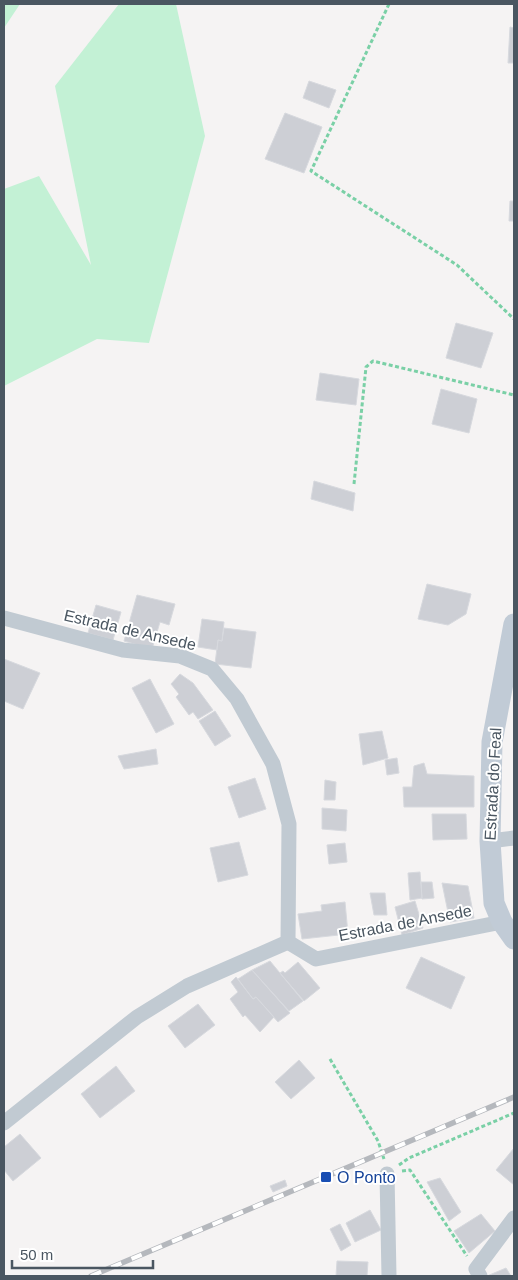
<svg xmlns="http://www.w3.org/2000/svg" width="518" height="1280" viewBox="0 0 518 1280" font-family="Helvetica,sans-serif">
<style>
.green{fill:#c3f1d5}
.building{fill:#cdcfd5;stroke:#d7d9de}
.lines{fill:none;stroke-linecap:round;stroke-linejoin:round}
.path{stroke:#7ad0a6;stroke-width:3;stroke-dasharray:4 2.5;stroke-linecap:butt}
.minor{stroke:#c1cad2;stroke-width:15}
.secondary{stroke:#c1cbd6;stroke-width:21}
.rail-casing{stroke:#b5b8bd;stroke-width:5.5}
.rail{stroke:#fff;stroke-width:4;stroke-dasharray:11;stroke-linecap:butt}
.transit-dot{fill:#1a4fb4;stroke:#fff;stroke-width:2}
.labels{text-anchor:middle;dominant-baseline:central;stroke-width:4;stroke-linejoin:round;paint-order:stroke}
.street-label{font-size:16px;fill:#4a5661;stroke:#fff}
.transit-label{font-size:16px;fill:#164399;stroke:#fff;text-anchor:start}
</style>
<rect width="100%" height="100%" fill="#f5f3f3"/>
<path class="green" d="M4,4h16l-16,24z
M119,4h57l29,132 -56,207 -52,-4 -93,47v-197l35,-13 52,89 -36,-179z"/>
<path class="building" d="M510,27l4,1v35h-6z
M309,81l27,9 -7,18 -26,-10z
M285,113l37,14 -18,46 -39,-14z
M510,201h4v20h-5z
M456,323l37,10 -12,35 -35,-10z
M320,373l39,6 -3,26 -40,-5z
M441,389l36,10 -8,34 -37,-9z
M314,481l41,12 -2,18 -42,-12z
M427,584l44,10 -5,20 -18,11 -30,-6z
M137,595l38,9 -6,21 -9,-3 -8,27 -28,-8z
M96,605l25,7 -8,28 -25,-7z
M202,619l22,3 -2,19 -4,-1 -1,10 -19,-3z
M224,628l32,4 -5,36 -36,-4 3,-24 4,1z
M4,659l36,14 -17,36 -19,-8z
M180,674l13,9 20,27 -15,9 -5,-7 -4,3 -13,-18 3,-3 -8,-10z
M150,679l24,45 -18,9 -24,-45z
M215,711l16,25 -16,10 -16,-25z
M382,731l6,27 -25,7 -4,-31z
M156,749l2,15 -34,5 -6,-13z
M397,758l2,15 -12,2 -2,-15z
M424,763l3,11 47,2v31h-70l-1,-20h9l2,-21z
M255,778l11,31 -27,9 -11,-31z
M325,780l11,2 -1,18h-11z
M322,808l25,2 -1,21 -24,-2z
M432,814h34l1,25 -34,1z
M239,842l9,33 -30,7 -8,-34z
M345,843l2,19 -18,2 -2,-19z
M420,872l2,26 -12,2 -2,-27z
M421,882h11l2,16 -12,1z
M442,883l26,3 6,32 -24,4z
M370,893h15l2,22h-13z
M415,901l8,27 -21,7 -7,-28z
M345,902l3,32 -46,5 -4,-25 24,-3 -1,-6z
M421,957l44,20 -14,32 -45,-21z
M270,961l33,40 -14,10 -37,-41z
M298,962l22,26 -16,13 -24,-28 3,-2 2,2z
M252,970l38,43 -12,9 -22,-25 -3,2 -15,-20z
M236,977l17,22 3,-2 18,20 -14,15 -15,-17 -2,2 -13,-18 8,-7 -7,-10z
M198,1004l17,21 -30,23 -17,-22z
M299,1060l16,18 -24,21 -16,-17z
M116,1066l19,25 -35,27 -19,-24z
M20,1134l21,24 -28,23 -9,-11v-23z
M514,1148v37l-18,-15z
M440,1178l21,34 -12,9 -22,-39z
M285,1180l2,6 -14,6 -3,-6z
M370,1210l11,20 -26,12 -9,-19z
M481,1214l14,17 -26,22 -15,-22z
M340,1224l11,21 -10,6 -11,-22z
M337,1261l31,1 -1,14h-31z
M506,1268l5,8h-24z"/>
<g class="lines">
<path class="path" d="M389,4l-78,167 146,94 57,54
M354,484l12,-117 7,-6 141,34
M330,1059l48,82 6,18
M399,1165l10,-7 105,-45
M402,1171l8,-1 57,86"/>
<path class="minor" d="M4,618l119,32 57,6 32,13 25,30 36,65 16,60 -1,118 28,17 186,-37
M490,841l24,-3
M4,1123l133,-106 50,-31 101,-44
M387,1174l2,102
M480,1276l-4,-7 38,-51"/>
<path class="secondary" d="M514,624l-22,118 -2,99 4,62 8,19 12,17"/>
<g class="rail-casing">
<path id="rail" d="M91,1276l423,-179"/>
</g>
<use href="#rail" class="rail"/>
</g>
<rect class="transit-dot" x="320" y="1171" width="12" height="12" rx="2.5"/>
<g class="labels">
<g class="street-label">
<text transform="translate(130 630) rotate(13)">Estrada de Ansede</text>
<text transform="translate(493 784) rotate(-87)">Estrada do Feal</text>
<text transform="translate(405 923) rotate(-11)">Estrada de Ansede</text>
</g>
<g class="transit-label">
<text x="337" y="1177">O Ponto</text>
</g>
</g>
<rect width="518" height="1280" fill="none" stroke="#4a5661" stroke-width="10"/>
<path d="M12 1260v8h141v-8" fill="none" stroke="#4a5661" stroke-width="2.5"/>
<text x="20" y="1260" font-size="15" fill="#4a5661" stroke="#ffffff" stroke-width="4" paint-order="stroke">50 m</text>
</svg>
